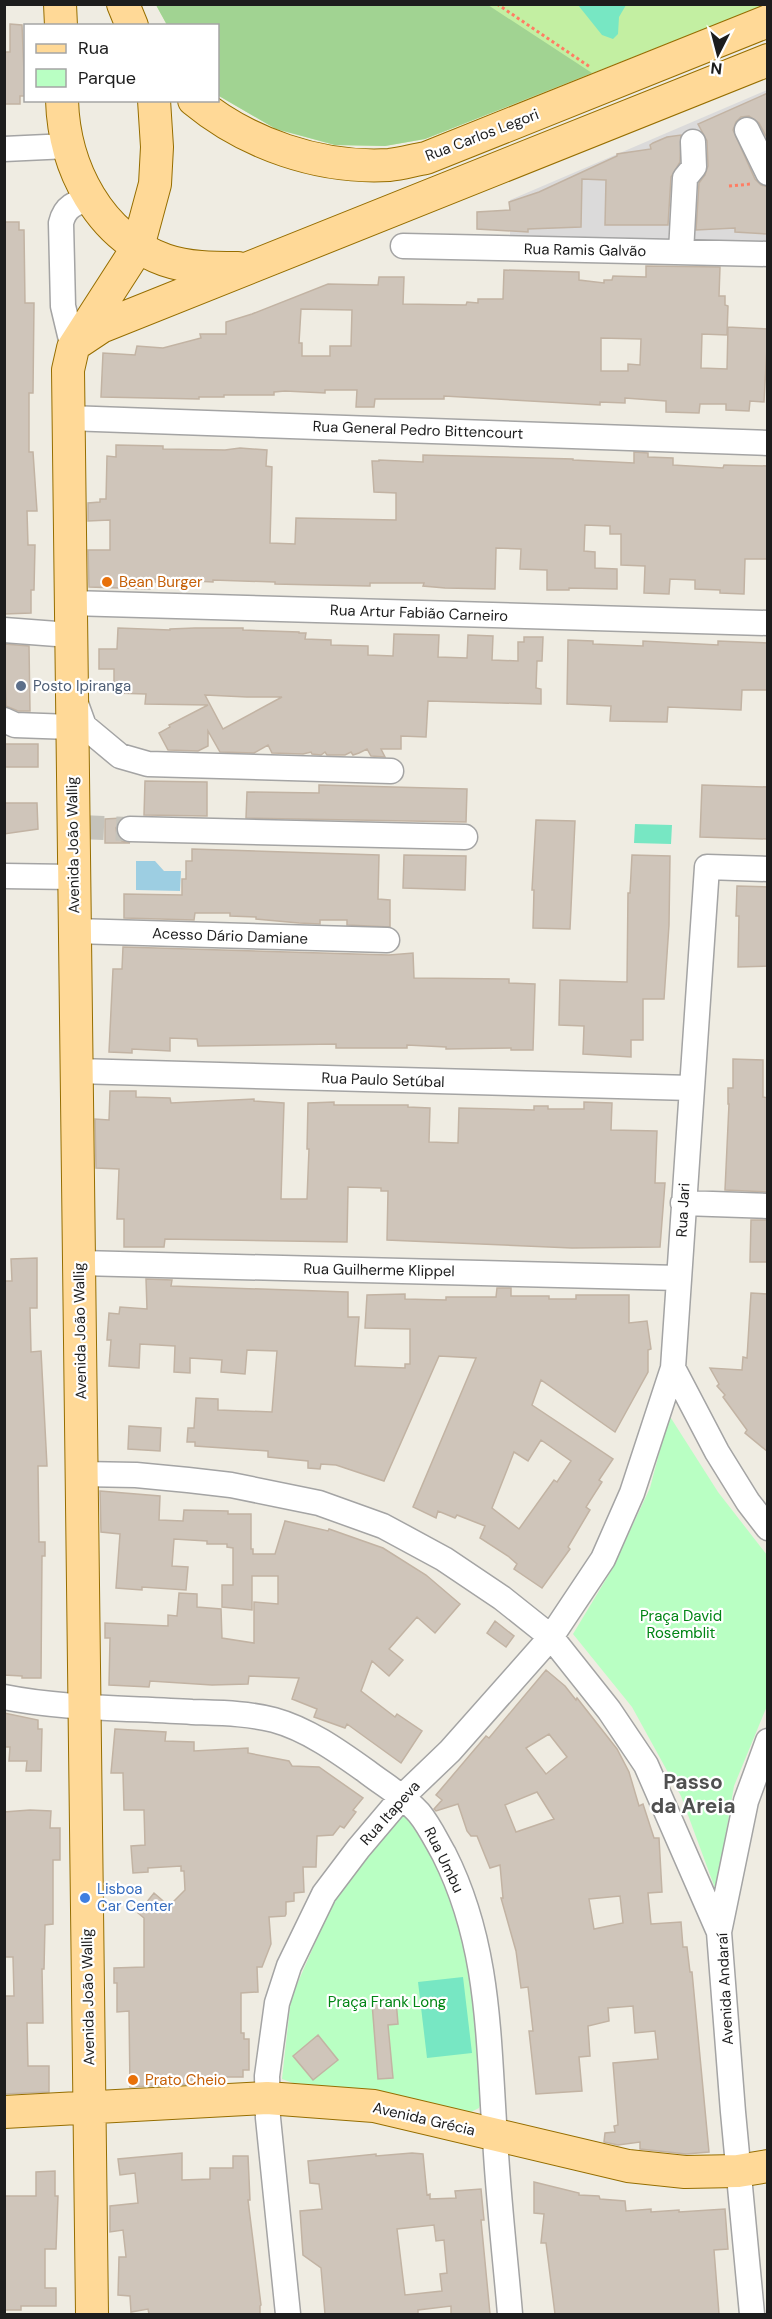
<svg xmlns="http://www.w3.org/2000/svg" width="772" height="2319" viewBox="0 0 772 2319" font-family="'DM Sans',sans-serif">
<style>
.residential{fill:#dbdada}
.grass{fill:#c3efa2}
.forest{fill:#a1d392}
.park{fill:#b9ffc3}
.pitch{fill:#77e7c3}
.water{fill:#9dcee2}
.building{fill:#cfc5ba;stroke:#c2b3a3;stroke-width:1.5;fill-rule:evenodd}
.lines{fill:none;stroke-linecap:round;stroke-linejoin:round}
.minor-tunnel{stroke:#c5c3bb;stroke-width:24;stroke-dasharray:24 12;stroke-linecap:butt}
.minor-casing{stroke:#a4a4a4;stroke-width:27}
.major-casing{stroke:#966e00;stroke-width:34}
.path{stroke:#ff7d63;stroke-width:3;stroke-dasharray:3 3;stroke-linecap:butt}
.minor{stroke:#fff;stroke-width:24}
.major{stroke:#ffd997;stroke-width:32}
.food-dot{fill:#e8710a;stroke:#fff;stroke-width:2}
.service-dot{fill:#5c6f8a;stroke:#fff;stroke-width:2}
.shop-dot{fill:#3f7fe0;stroke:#fff;stroke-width:2}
.labels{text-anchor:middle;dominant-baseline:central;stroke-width:4.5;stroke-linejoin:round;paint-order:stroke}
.street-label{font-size:15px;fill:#1d1d1d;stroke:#fff}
.food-label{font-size:15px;fill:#c56008;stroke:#fff;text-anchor:start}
.service-label{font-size:15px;fill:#4e5e75;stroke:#fff;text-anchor:start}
.park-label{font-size:15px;fill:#018514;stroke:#fff}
.shop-label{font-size:15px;fill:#366cbe;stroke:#fff;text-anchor:start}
.district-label{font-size:21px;font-weight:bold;fill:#505050;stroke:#fff}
</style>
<rect width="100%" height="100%" fill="#efece2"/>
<path class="residential" d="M767,90v156l-257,-9v-37z"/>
<path class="grass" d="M156,5h609l-340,134 -40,7 -50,-1 -59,-16 -57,-33 -1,-70 -51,-1z"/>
<path class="forest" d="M156,5h332l104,68 -167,66 -40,7 -50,-1 -59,-16 -57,-33 -1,-70 -51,-1z"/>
<path class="park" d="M669,1415l49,77 49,63v151l-33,80 -18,105 -35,-95 -49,-89 -59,-73 38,-63 39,-83z
M400,1810l31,36 42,111 11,137 -5,14 -10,5 -96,-23 -80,-7 -11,-4 9,-81 46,-105z"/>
<path class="pitch" d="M578,5h48l-7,12 -1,17 -5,5 -11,-4z
M635,824l37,1 -1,19 -37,-1z
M463,1977l9,76 -45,5 -9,-76z"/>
<path class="water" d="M136,861h19l9,10h17l-1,20 -44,-1z"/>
<path class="building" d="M10,24l12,1 3,71h-5v8h-16v-52h6z
M768,93v47l-9,-17 -10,-7 -8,1 -5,5 -3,8 22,49 6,6 7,2v47l-33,-2v-4l-39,2 3,-47 6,-8 3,-9 -1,-25 -9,-17z
M681,135l-1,27 -9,15 -3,48h-63l1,-45 -24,-1 -1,48 -53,2v3l-51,-3v-17l33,-2 -1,-8 30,-10 78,-36v-2l34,-5 -1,-4 3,-2 14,-6z
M4,222h15v8h5l1,73h9l-1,90h-4v59h4l4,59h-10l1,34h7l-1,45h-3v23l-27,1z
M646,266l74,1 -1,29h6v9l3,1 -1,29 -25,-1 -1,34 26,1 1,-42 40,2 -4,73 -14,-1 -1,10 -23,-1v-6h-26l-1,9 -33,-1v-11l-41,-3v5l-25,-1v3l-156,-9v3h-69l-1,8h-18l1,-17h-32v3l-40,-2 -11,1v3h-50v2h-25v2l-98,-2 2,-44 32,2 2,-9 26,2 38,-10 -1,-4h26v-12l26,-8 76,-30 50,1 1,-8h25l-1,27 63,1 1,-3 11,1v-4h25l1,-29 75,2v8l25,3v-3h8l1,-4 33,1zM301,309l51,1 -1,36h-21v10h-28v-13h-3zM601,338l40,1 -1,26 -12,-1v7h-27z
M116,445l47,1v3l62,1 15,-2 27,2 -1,16 6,1 -2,76 25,1 1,-26 100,2v-27l-22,-1 -2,-31h7v-1l44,2v-7l150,4v1l61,3v-11l14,1v4l25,1v7l50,3 1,-3 44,1v93h-23l-1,35 -24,-1v-3l-25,-1v-9l-25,-1 -1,15 -25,-1 1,-27 -24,-1v-31h-11v-8l-25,-1 -1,26 11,1v16l22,1v20l-48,-1v2h-22v-20l-27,-1 1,-20 -25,-1 -1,41 -50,-1 -22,-2 1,-3h-54v3l-51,-1 -44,-1v-2l-62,-2v2l-58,-3v3l-4,-1 -1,8 -61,-2 -1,-37h22v-30l-22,1v-18l12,-1v-3h6l1,-43 9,1z
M118,628l52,2v-1l25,-1h48v2l56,2v1h7l-1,6 26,1v5l37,1v9l25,1 1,-22 45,1 -1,22 29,1 1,-23 25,1 -1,24 26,1v-19h6v-5h19l-1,24h-5l-1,27 5,1v15l-113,-3 -2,36 -25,-1v13h-20l4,8 -14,-1 -4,-7 -8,4 -6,2 -2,-3 -6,3h-18l-2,-3 -4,3 -9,-1 -1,-2 -8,2 -31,-1 -4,-8 -14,8 -34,-1 -12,-21v15l-10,5 -30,-1 -9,-17 11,-6 -1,-2 39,-20 -63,-1 1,-10 -32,-1v-24h-15v-20h18zM205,695l42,2h35l-59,32z
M568,640l25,1v3l50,2v-5l75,4v-4l50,2v47h-26l-1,20 -73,-3 -1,15 -57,-1 1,-15 -44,-2z
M4,644l25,2 1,65h-12l-12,-5z
M4,744h34v23h-34z
M145,781l62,1v34l-63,-1z
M319,785l148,4 -1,33 -220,-4 1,-26 72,1z
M702,785l66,2v52l-68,-2z
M4,803h33l1,26 -34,5z
M121,818l-5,10 1,7 5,6 8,2h-25v-24z
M536,820l39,1 -5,108 -37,-1 1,-38h-2z
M192,849l187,6 -1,44 12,1v27l-43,-2v-5h-27v4l-21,-1 -43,-4v-2l-26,-1v-3h-35l-1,7 -70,-2v-24l58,1v-16h4v-18h6z
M404,855l62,1 -1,34 -62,-2z
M632,855l38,1 -1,69 -5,74h-21v41h-12v17l-48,-3 1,-28 -25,-1 1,-45 67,2 1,-89h2z
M737,886l31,1v79l-30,1 1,-51h-3z
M123,947l266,8 24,-2 1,25 95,1v4l26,1 -2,66h-22v-2l-65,1v-2l-39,-2v3h-71v-4l-138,2 -1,-7 -27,-1v13l-38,-2v4l-23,-1 4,-83h9z
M733,1059l30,1v37l5,1v94l-43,-2 4,-86h-1v-16h5z
M110,1091h26v6l34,1 1,5 83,-4v2l30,2 -3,96h26l2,-50h-2l1,-46 26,-1v3h74v2l22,1 -1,34 29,1 1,-35 75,2v-4h14v3h36v-7l28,1 -1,27 46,1 -2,52h10l-5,64 -88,1 -185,-8 1,-49h-7v-3l-33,-1 -1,55 -182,-3 -1,8h-40v-28h-7l2,-50 -23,-1 -1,-49 14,1z
M751,1220h17v42h-18z
M37,1258v50h-7l1,44 10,-1 6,115h-9l1,76h6v14h-3l-1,122h-19v-2l-18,-1v-394h8l-1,-22z
M146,1279l26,1 -1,6 177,6v25h11l-4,49 50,2v-4h5v-35l-45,-1 2,-33 38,-1v5l41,1v-3h50l1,-9h14v8h38v3h27v-4h53v28l18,-2 4,28 -3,1v22l-33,60 -74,-52 -9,25 81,54 -14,21 3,2 -16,25 4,3 -22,37 2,2 -28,39 -28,-19 3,-5 -9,-8 -28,-18 5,-12 -28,-11 -2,3 -17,-7 -2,7 -23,-11 63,-149 -37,-2 -55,125 -48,-16 -15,-1 -1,5 -12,-1v-7l-40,-4v-6l-73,-5v-4h-8l1,-14h6l2,-30 22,1v11l54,2 5,-61 -30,-1 -2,24 -24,-2 1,-12 -32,-2v15l-16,-1 1,-26 -35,-2 -1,24 -30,-2 2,-26h-4l2,-27 10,1 1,-7 27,2zM541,1440l30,21 -14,21 -3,-2 -35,49 -27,-21 22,-56 14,9z
M751,1293l17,1v158l-23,-19 2,-3 -24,-33 2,-2 -8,-9 2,-2 -9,-16 32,2 1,-13 4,1z
M129,1426l32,2 -1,23 -32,-2z
M100,1491l60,5 -1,24 24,1 1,-11 44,1v3h23v35h2v5h22l10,-33 43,10 1,-2 54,19 43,27 34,29 -25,29 -18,-16 -28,32 14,11 -14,16 -17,-15 -11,30 34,26 2,-3 25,17 -21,32 -54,-39 -2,4 -31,-11 3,-8 -25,-10 7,-21 -50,-2 -1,8 -36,1 -62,-4 -1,6 -40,-2 1,-47h-5v-15l63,3v-11l9,1 2,-23 18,1v13l24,2 1,29 32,5v-41l24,2v-28h-26v34l-30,-3v-22h11v-37l-6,-1v-3h-20v-3l-33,-2 -2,27 16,1 -2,23 -44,-3v3l-26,-2 4,-54 -19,-2z
M495,1621l19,15 -8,11 -19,-14z
M546,1670l19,16 11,14 1,-2 40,51 12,23 10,34 4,-2 11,34h5l3,54 -14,1 3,31 30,-2 2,25h4l3,25h2l17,180 -23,2 -46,-5v-7l-22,3 -14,-3 1,-9 10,-1 -1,-6 4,-1 -5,-62 45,-4 -3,-28 -20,2 -2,-27 -25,2 1,13 -21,5 2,30 -11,1 3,34 -46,3 -7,-63h4l-5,-44 -7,1 -5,-37 -15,-53h2l-3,-33 -10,3 -13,-32h-6l-4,-5 -9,-27 -22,7 -2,-2 8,-9 -6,-5 50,-59 3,2zM549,1734l18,23 -21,17 -20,-26zM537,1792l17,27 -38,13 -11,-27zM620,1896l3,27 -29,6 -5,-30z
M4,1713l34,7v9h4l-1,42h-15l1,-10h-18l1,-14h-6z
M115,1729l51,3 -1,9 29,1v9l54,-3v5l41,8 3,5 27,1 44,31 -10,12 3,2 -12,16 -4,-2 -7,9 -16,1 -1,31h-13l1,25 -10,1v8l-8,1v12l-1,2 -16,1 2,27 -9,23h-5l1,25 -17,1v40h3v6h5v31h-6v7h-18v4h-37v3l-58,3 -1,-76 -12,1v-29h-3v-15l30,-1v-49l-6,-5 16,-20 15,13 16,-16 -1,-19h-3v-5l-33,2v4l-15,1 -2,-27 14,-1 -1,-35h-20l-1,-37h-12z
M30,1810l21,1 -1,17h10v32h-7v64l-8,1 -1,44h-2l1,54h-16l1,43h21v26l-45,2v-98h10l-1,-39h-9v-145z
M396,2000l2,24 -10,1 5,53 -15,1 -6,-76z
M318,2035l20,25 -25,20 -20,-24z
M182,2153v27l28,-1v-11h23v-12h15l2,44h-2l13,105 -1,1v8h-111l-1,-5 -17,3 -1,-16 -12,-1 1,-38h7l-3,-27 -13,2v-26l28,-3 -3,-30 -15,2 -2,-16z
M412,2153l11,1 4,41 3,-1v5l26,-1 -1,-7 26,-2 3,31h-3l9,94h-39v-8l-33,4v4h-93l-4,-46 -18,-13 -3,-44 22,-2 -3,-25 -9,-1 -2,-22 68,-7v2zM434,2225l2,16 8,-1 3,33 -7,1 2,17 -37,4 -8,-66z
M55,2171v25h3l-2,53h-11v39h11v18h-35v4h-17v-114h32v-24z
M534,2182l45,11v2l20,1 1,3 25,2 1,10 25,-2v3l28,-2v2l46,-3 3,40 -14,1 5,64h-164l-9,-71h-5l3,-29 -10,-1z"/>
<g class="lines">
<path class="minor-tunnel" d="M80,827l50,2"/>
<g class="minor-casing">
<path id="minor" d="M747,130l21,43
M4,149l64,-3
M403,246l365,8
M681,252l4,-74 9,-11 -1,-25
M73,348l-10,-42 -2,-83c4,-17 14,-20 29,-24
M68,418l700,25
M70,603l698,20
M4,630l66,5
M75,701l9,25 36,30 28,8 243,7
M4,720l11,5 56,2
M130,829l335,8
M768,869l-61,-2 -34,501 44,84 31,50 20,26
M4,876l69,1
M74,931l313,9
M76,1071l615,17
M683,1203l85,3
M80,1263l599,15
M81,1474l55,1 52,5 43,5 88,18 64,23 61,33 58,39 49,39 58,73 37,55 73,167
M4,1697c59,12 128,11 188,15 27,1 55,1 82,8 33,9 64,31 92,51 18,14 38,25 53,42 10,12 17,27 25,41 46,91 44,184 51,283 3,59 10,118 15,177
M288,2314l-20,-196 -1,-42 10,-73 12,-37 35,-72 34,-45 44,-52 48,-46 101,-114 52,-78 29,-66 41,-125
M752,2314l-19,-202 -14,-180 27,-131 22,-60"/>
</g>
<g class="major-casing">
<path id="major" d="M60,4l1,22
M123,4l9,22
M62,100c2,68 37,136 103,160 23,8 48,8 73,8
M194,100c53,44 126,69 195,65 12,-1 25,-5 37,-7l342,-137
M80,341l21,-14 667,-267
M4,2112l263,-14 107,8 254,60 57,6 53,-1 30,-5
M92,2314l-24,-1944 5,-22 65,-101 17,-63 2,-37 -3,-47"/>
</g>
<path class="path" d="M497,4l93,63
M729,186l22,-2"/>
<use href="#minor" class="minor"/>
<use href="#major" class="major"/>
</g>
<g class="food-dot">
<circle cx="107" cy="582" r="6"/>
<circle cx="133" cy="2080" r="6"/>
</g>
<circle class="service-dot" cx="21" cy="686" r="6"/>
<circle class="shop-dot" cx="85" cy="1898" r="6"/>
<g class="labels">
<g class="street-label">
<text transform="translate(482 135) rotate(-21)">Rua Carlos Legori</text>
<text transform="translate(585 250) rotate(1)">Rua Ramis Galvão</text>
<text transform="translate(418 430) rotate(2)">Rua General Pedro Bittencourt</text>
<text transform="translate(419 613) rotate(2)">Rua Artur Fabião Carneiro</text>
<text transform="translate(73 845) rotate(-91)">Avenida João Wallig</text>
<text transform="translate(230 936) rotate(2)">Acesso Dário Damiane</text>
<text transform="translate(383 1080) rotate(2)">Rua Paulo Setúbal</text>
<text transform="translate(683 1210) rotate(-87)">Rua Jari</text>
<text transform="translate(379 1270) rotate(1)">Rua Guilherme Klippel</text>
<text transform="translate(80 1331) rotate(-91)">Avenida João Wallig</text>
<text transform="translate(390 1813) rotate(-48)">Rua Itapeva</text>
<text transform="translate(444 1860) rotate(64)">Rua Umbu</text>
<text transform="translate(725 1989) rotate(-93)">Avenida Andaraí</text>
<text transform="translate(88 1997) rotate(-91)">Avenida João Wallig</text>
<text transform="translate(424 2119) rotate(13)">Avenida Grécia</text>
</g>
<g class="food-label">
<text x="119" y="582">Bean Burger</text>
<text x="145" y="2080">Prato Cheio</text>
</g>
<g class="service-label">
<text x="33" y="686">Posto Ipiranga</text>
</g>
<g class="park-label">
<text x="681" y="1616">Praça David<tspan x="681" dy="17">Rosemblit</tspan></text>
<text x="387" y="2002">Praça Frank Long</text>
</g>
<g class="shop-label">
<text x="97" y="1889">Lisboa<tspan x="97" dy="17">Car Center</tspan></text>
</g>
<g class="district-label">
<text x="693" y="1782">Passo<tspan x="693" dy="24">da Areia</tspan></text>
</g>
</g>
<rect width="772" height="2319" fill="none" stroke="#1d1d1d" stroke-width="12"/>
<rect x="24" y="24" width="195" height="78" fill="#ffffff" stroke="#a5a5a5" stroke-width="1.5"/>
<rect x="36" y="44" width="30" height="9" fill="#ffd997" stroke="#a5a5a5" stroke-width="1.5"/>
<text x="78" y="54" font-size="18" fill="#1d1d1d">Rua</text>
<rect x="36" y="69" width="30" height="18" fill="#b9ffc3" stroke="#a5a5a5" stroke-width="1.5"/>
<text x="78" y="84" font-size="18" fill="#1d1d1d">Parque</text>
<g transform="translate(718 54) rotate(186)" stroke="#ffffff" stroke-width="4.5" paint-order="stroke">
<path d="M0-4.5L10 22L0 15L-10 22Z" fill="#1d1d1d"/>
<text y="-9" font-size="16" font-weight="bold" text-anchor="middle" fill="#1d1d1d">N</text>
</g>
</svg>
